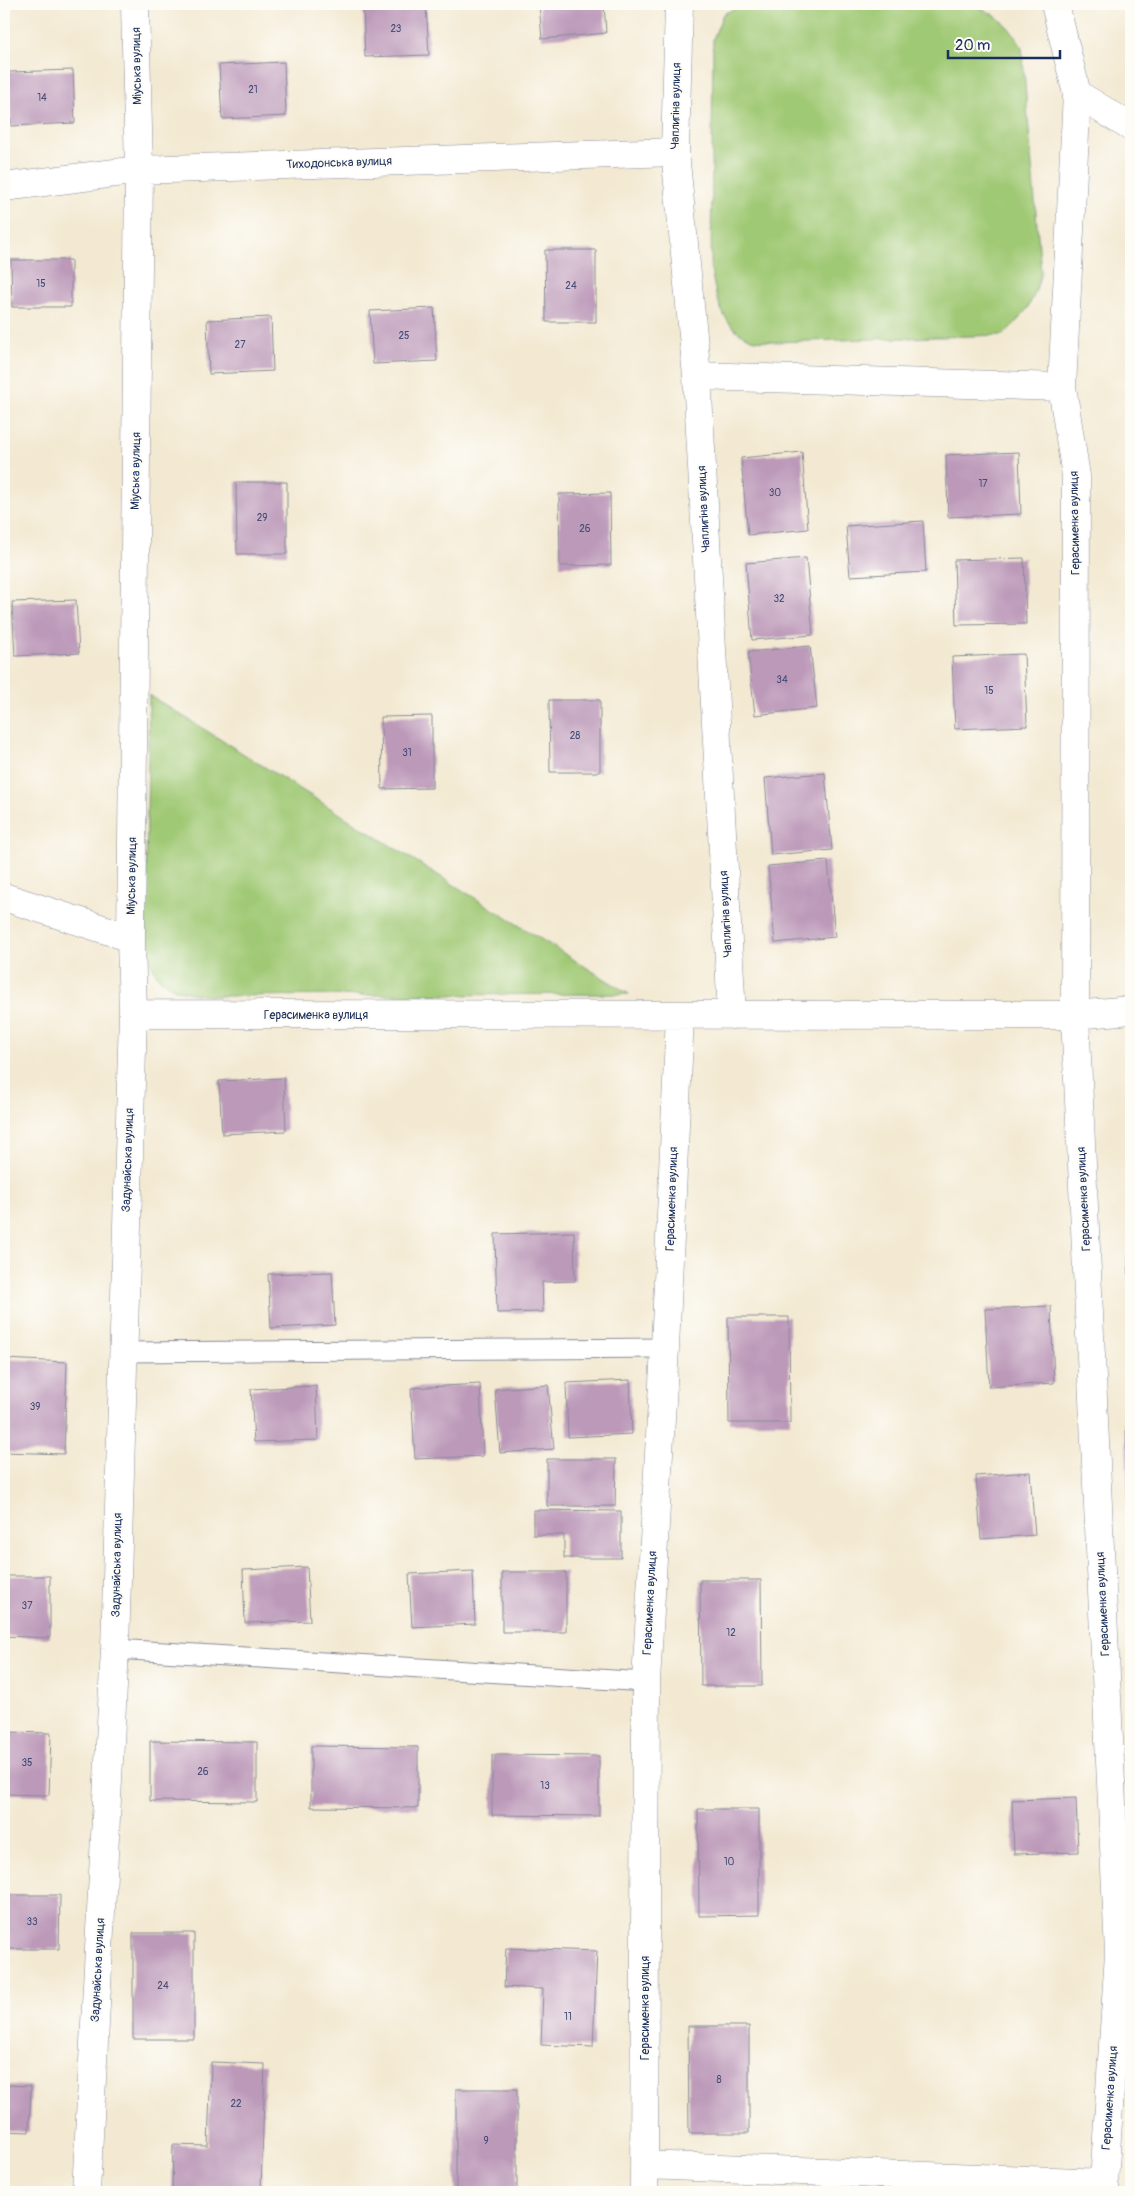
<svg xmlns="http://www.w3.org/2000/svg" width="1135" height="2196" viewBox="0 0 1135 2196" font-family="Pangolin,sans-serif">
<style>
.green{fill:#a0c975;stroke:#5e7c6a}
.building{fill:#bc99b9}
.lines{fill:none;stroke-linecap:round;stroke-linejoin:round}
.service-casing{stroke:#878c98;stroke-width:21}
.minor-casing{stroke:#878c98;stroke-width:29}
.service{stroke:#fff;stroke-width:19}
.minor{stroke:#fff;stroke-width:28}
.labels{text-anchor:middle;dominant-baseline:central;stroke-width:4;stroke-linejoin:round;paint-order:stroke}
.number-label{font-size:10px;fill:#434a75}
.street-label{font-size:12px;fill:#1b2f5e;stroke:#fdfcf7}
</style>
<rect width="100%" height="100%" fill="#fdfcf7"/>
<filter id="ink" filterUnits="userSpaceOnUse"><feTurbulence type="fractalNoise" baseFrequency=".02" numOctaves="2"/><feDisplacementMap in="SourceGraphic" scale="10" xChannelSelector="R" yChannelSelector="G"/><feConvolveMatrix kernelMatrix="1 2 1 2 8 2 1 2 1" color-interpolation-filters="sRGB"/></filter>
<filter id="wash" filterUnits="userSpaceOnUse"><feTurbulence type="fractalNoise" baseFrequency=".0096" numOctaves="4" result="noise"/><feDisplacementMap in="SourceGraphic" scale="20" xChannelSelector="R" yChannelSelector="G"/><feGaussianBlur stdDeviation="1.12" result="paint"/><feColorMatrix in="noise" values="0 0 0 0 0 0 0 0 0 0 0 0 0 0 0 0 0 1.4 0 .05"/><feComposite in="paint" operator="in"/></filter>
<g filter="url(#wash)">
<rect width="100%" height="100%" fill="#f3e9d2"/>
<path class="green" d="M963,4c28,4 46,19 59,44l19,224c-8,32 -14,40 -38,63l-228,7c-7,-1 -17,-1 -23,-3 -31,-11 -36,-42 -41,-70l2,-230 10,-25 20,-9z
M149,695l480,299 -418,2c-45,-5 -59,-12 -66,-59z"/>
<g id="blocks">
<path class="building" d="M363,4h63l3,51 -64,2z
M539,4h65l2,29 -64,6z
M284,62l2,54 -64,3 -3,-54z
M73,70l2,53 -64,3 -2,-54z
M545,250h51v72h-50z
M11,260h60v47h-59z
M434,308l3,53 -64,3 -3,-53z
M271,317l2,54 -64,3 -2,-54z
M802,452l6,77 -60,6 -7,-77z
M1019,452l2,62 -73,3 -2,-62z
M236,482h51v72h-50z
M610,493l1,72 -51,1 -1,-72z
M923,521l3,51 -76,4 -4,-50z
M806,558l7,77 -61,5 -6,-77z
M1024,558l2,66 -70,1 -2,-65z
M76,600l3,53 -64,3 -3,-54z
M810,646l7,62 -62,7 -7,-63z
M1024,654l3,72 -72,3 -3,-72z
M549,700h51v72h-50z
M432,716v72l-50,1 -1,-72z
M825,773l7,77 -61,5 -6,-77z
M828,861l7,76 -60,6 -7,-77z
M284,1078l2,53 -64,3 -3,-53z
M574,1232l1,49 -33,1 1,30 -46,1 -2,-79z
M1128,1255h3v61h-1z
M332,1272l3,53 -64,3 -3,-54z
M1051,1306l3,77 -65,4 -4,-78z
M728,1317h61l1,106h-61z
M4,1359l63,3 -3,92 -60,-2z
M630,1380l2,54 -64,3 -2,-54z
M480,1384l3,72 -68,3 -4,-71z
M548,1385l6,64 -54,4 -5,-64z
M316,1386l2,54 -64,2 -3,-53z
M1126,1426h5v78h-3z
M547,1459h69l-1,47h-68z
M1030,1472l5,63 -54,4 -5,-63z
M533,1510l88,1v47h-57v-23h-31z
M307,1567l3,54 -65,2 -2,-53z
M473,1571l2,53 -63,3 -3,-53z
M502,1572h64v60h-64z
M4,1576h46v62l-46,-2z
M700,1580h61l1,106h-61z
M4,1732l47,1 -2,62 -45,-1z
M150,1741l107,1v60l-107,-1z
M311,1746l107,1v61l-107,-1z
M492,1755l107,1v60l-107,-1z
M1076,1798l2,54 -64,2 -2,-54z
M698,1809h61v106l-60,1z
M4,1895h56l-1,54h-55z
M133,1933h61v106h-61z
M506,1948l91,3 -4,96 -52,-2 2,-56 -39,-2z
M688,2026h61v107h-60z
M211,2062l54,2 -4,128h-89l1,-47 35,1z
M4,2085l27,1 -2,46 -25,-1z
M456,2089h61v103h-61z"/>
</g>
</g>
<g filter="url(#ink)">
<use href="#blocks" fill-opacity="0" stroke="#878c98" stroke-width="1"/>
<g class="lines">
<g class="service-casing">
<path id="service" d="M122,1352l543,-4
M115,1649l531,33"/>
</g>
<g class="minor-casing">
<path id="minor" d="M679,4l-4,148 22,224 35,639
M1055,4l22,90 -15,293 14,89 -1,539 44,938 -15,230 2,9
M1077,94l54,33
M4,187l135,-17 536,-18
M697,376l365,11
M4,897l127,41
M133,1014l942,1 56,-5
M645,2165l459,18
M86,2192l29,-543 18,-635 -2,-76 8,-768 -4,-166
M644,2192l2,-510 19,-334 15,-333"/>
</g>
<use href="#service" class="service"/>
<use href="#minor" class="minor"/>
</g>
</g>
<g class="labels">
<g class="number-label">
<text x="396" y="29">23</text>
<text x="253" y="90">21</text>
<text x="42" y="98">14</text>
<text x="41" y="284">15</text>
<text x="571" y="286">24</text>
<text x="404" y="336">25</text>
<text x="240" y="345">27</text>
<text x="983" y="484">17</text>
<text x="775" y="493">30</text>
<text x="262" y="518">29</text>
<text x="585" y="529">26</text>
<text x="779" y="599">32</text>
<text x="782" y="680">34</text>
<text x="989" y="691">15</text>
<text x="575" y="736">28</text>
<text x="407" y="753">31</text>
<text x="35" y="1407">39</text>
<text x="27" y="1606">37</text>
<text x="731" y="1633">12</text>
<text x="27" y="1763">35</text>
<text x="203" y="1772">26</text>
<text x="545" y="1786">13</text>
<text x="729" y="1862">10</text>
<text x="32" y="1922">33</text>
<text x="163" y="1986">24</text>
<text x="568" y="2017">11</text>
<text x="719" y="2080">8</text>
<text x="236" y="2104">22</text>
<text x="486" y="2141">9</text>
</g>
<g class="street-label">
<text transform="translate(137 66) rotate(-91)">Міуська вулиця</text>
<text transform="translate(676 106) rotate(-89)">Чаплигіна вулиця</text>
<text transform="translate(339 163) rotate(-2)">Тиходонська вулиця</text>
<text transform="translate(136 471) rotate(-89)">Міуська вулиця</text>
<text transform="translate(704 509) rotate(-93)">Чаплигіна вулиця</text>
<text transform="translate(1075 523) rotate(-91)">Герасименка вулиця</text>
<text transform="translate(132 876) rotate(-89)">Міуська вулиця</text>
<text transform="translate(726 914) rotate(-93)">Чаплигіна вулиця</text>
<text x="316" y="1015">Герасименка вулиця</text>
<text transform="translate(128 1160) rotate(-88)">Задунайська вулиця</text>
<text transform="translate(672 1199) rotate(-88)">Герасименка вулиця</text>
<text transform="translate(1084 1199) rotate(-93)">Герасименка вулиця</text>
<text transform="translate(117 1565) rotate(-89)">Задунайська вулиця</text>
<text transform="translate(650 1603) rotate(-87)">Герасименка вулиця</text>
<text transform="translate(1103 1604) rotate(-93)">Герасименка вулиця</text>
<text transform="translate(98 1970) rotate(-87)">Задунайська вулиця</text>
<text transform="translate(645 2008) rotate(-90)">Герасименка вулиця</text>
<text transform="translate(1110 2098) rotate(-86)">Герасименка вулиця</text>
</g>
</g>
<rect width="1135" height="2196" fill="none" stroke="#fdfcf7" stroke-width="20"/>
<path d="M948 50v8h112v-8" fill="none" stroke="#1b2f5e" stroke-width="2.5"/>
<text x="955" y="50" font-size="15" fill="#1b2f5e" stroke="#fdfcf7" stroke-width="4" paint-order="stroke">20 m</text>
</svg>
